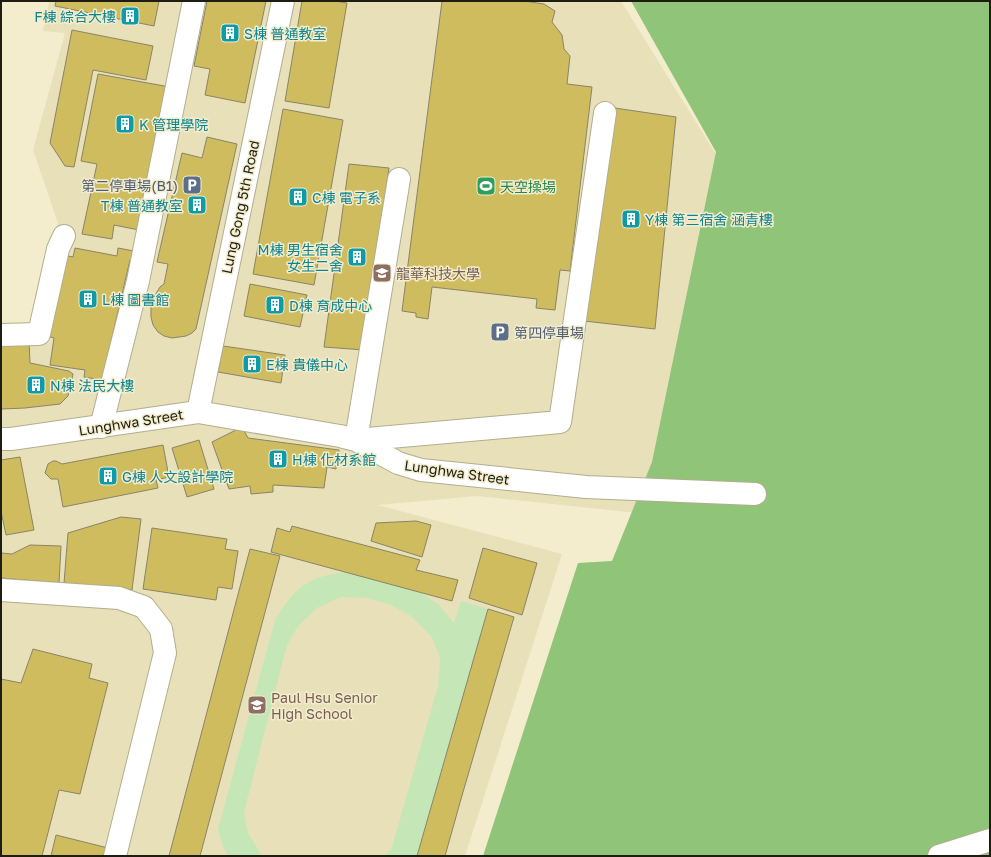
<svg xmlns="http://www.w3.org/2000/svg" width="991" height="857" viewBox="0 0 991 857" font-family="'Golos Text','Noto Sans TC',sans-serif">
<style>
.built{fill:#e8e0b9}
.green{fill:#c5e7b7}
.forest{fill:#8fc479}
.building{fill:#cebc5f;stroke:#8a8467}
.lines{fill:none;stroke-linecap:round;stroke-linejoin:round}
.minor-casing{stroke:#b2ad8e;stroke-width:24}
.minor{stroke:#fff;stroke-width:22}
.labels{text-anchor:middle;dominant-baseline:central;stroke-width:3;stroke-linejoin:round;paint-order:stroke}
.culture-label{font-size:14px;fill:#0d838f;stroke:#f3edcd;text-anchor:start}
.service-label{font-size:14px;fill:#4e5e75;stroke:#f3edcd;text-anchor:end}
.leisure-label{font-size:14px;fill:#27864d;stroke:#f3edcd;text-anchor:start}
.street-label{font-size:14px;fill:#1f1d11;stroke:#f3edcd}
.education-label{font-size:14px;fill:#785e54;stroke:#f3edcd;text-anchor:start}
</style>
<rect width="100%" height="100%" fill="#f3edcd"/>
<path class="built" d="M49,1h572l104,168 66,340 -163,3 -151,-16 -99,9 184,49 -97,302h-464v-530l35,-2 22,-101 -25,-73 32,-117 -22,-2z"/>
<path class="green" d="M345,572l71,18 22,14 16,19 7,-22 27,8 -71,247h-32l7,-9 46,-161 2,-29 -9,-21 -20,-20 -22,-12 -24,-6 -24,-1 -24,11 -19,18 -11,19 -43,167 4,21 14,23h-34l-5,-9 -5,-18 57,-209c20,-32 31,-43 70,-48z"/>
<path class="forest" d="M631,1h359v855h-507l95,-293 34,-2 40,-99 64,-310z"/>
<path class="building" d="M56,1h103l-5,25 -99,-20z
M207,1h59l-21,102 -40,-8 5,-26 -16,-3z
M302,1h33l12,2 -18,105 -44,-7z
M442,1h82l20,3 11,7 -3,11 10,13 2,14 6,7 -3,28 25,3 -22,184 -10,-1 -5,40 -19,-2 1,-9 -105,-12 -4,32 -12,-2v-4l-14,-2z
M72,30l81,16 -7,34 -53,-10 -19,97 -9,-1 -15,-23z
M98,74l72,13 -31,143 -25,-5 -2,14 -30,-5 15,-70 -16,-3z
M608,107l68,10 -21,212 -71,-8z
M283,109l60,11 -29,165 -61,-11z
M207,137l30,7 -41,185 -4,4 -6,3 -14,2 -8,-2 -6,-4 -5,-7 -2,-8v-10l3,-10 6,-10 4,-3 4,-20 -11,-2 25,-109 20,5z
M349,164l40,4 -25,182 -40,-3z
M75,248l42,8 1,-8 21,4 -2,10 -7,-2 -28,120 -18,-3 1,-7 -35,-5 4,-27 -7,-2 16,-81 10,2z
M250,284l57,11 -7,32 -56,-11z
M29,340l1,23 39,8 4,3 -5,22 -8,8 -35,4 -24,1v-68z
M223,346l62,9 -4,28 -63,-11z
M242,427l6,11 91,12 -3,19 -9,-2 -3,21 -51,-3v7l-22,2 -1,-8 -21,3 -17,-47z
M199,440l15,49 -27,8 -15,-49z
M163,445l6,32 -13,3 2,8 -95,19 -5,-28h-7l-6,-6 3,-9 5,-3h3l6,3z
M20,457l14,73 -28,5 -5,-24v-51z
M121,517l20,2 -9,71 -68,-7 4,-50z
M416,521l15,4 -9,32 -51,-16 5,-18z
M292,526l128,34 -4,10 42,10 -6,21 -181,-49 6,-24 13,4z
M152,528l75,11 -2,10 13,2 -6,38 -14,-2 -2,13 -73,-11z
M30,545l31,1 -2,37 -58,-5v-25l11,1z
M483,548l54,15 -15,52 -53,-17z
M250,549l30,7 -80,300h-31z
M488,609l26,8 -53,182 -16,57h-28z
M33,649l59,15 -3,14 19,5 -28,111 -21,-4 -17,66h-41v-177l20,4z
M56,835l52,13 -2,8h-55z"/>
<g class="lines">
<g class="minor-casing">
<path id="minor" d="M399,179l-43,261 204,-18 45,-309
M1,335l38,-1 19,-85 6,-13
M198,412l85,-411
M101,427l37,-146 56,-280
M1,439h10l187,-27 142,24 16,4 42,23 23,7 165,17 169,7
M1,590l118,8 25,9 17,22 4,24 -50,203
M939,856l51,-16"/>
</g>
<use href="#minor" class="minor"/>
</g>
<defs>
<g id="building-square" transform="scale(1)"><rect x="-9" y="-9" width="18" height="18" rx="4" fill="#0f9aa8" stroke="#f3edcd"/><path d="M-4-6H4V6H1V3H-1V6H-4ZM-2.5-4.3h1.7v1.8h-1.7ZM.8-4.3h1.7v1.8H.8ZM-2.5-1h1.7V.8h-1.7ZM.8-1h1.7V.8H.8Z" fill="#fff"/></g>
<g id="parking-square" transform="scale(1)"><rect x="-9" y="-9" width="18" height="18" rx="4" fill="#5c6f8a" stroke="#f3edcd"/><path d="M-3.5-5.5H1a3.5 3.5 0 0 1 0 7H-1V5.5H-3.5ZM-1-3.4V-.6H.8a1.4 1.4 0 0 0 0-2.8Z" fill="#fff"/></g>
<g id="stadium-square" transform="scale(1)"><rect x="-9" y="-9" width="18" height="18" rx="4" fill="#2e9e5b" stroke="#f3edcd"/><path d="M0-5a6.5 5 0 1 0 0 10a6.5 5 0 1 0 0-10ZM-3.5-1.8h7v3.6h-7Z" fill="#fff"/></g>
<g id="university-square" transform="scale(1)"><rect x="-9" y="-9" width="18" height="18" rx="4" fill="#8d6e63" stroke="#f3edcd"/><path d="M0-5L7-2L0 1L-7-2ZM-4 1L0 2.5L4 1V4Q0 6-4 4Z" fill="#fff"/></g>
<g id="school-square" transform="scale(1)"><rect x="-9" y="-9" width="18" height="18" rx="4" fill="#8d6e63" stroke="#f3edcd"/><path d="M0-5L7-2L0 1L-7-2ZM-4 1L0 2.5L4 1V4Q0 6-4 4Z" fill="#fff"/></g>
</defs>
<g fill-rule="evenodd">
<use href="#building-square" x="130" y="16"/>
<use href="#building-square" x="230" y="33"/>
<use href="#building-square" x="125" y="124"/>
<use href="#parking-square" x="192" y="185"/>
<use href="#stadium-square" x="486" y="186"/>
<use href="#building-square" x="298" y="197"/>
<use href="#building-square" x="197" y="205"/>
<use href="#building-square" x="631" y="219"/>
<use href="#building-square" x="357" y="257"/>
<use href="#university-square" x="382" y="273"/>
<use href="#building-square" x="88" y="299"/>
<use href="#building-square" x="275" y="305"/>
<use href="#parking-square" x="500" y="332"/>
<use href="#building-square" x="252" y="364"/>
<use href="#building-square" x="36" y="385"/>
<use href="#building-square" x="278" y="459"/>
<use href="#building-square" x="108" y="476"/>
<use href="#school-square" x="257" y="705"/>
</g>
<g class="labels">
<g class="culture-label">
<text x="116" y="16" text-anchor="end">F棟 綜合大樓</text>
<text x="244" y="33">S棟 普通教室</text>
<text x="139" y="124">K 管理學院</text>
<text x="312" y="197">C棟 電子系</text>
<text x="183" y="205" text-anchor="end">T棟 普通教室</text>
<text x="645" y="219">Y棟 第三宿舍 涵青樓</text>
<text x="343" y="249" text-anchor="end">M棟 男生宿舍<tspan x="343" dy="16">女生二舍</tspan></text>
<text x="102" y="299">L棟 圖書館</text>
<text x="289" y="305">D棟 育成中心</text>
<text x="266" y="364">E棟 貴儀中心</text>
<text x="50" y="385">N棟 法民大樓</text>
<text x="292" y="459">H棟 化材系館</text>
<text x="122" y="476">G棟 人文設計學院</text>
</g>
<g class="service-label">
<text x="178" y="185">第二停車場(B1)</text>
<text x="514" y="332" text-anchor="start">第四停車場</text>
</g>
<g class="leisure-label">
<text x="500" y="186">天空操場</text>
</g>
<g class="street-label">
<text transform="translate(240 207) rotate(-78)">Lung Gong 5th Road</text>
<text transform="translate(131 422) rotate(-9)">Lunghwa Street</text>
<text transform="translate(457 472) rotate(8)">Lunghwa Street</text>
</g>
<g class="education-label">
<text x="396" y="273">龍華科技大學</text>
<text x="271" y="697">Paul Hsu Senior<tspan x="271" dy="16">High School</tspan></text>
</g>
</g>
<rect width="991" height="857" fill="none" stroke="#1f1d11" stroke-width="4"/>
</svg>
